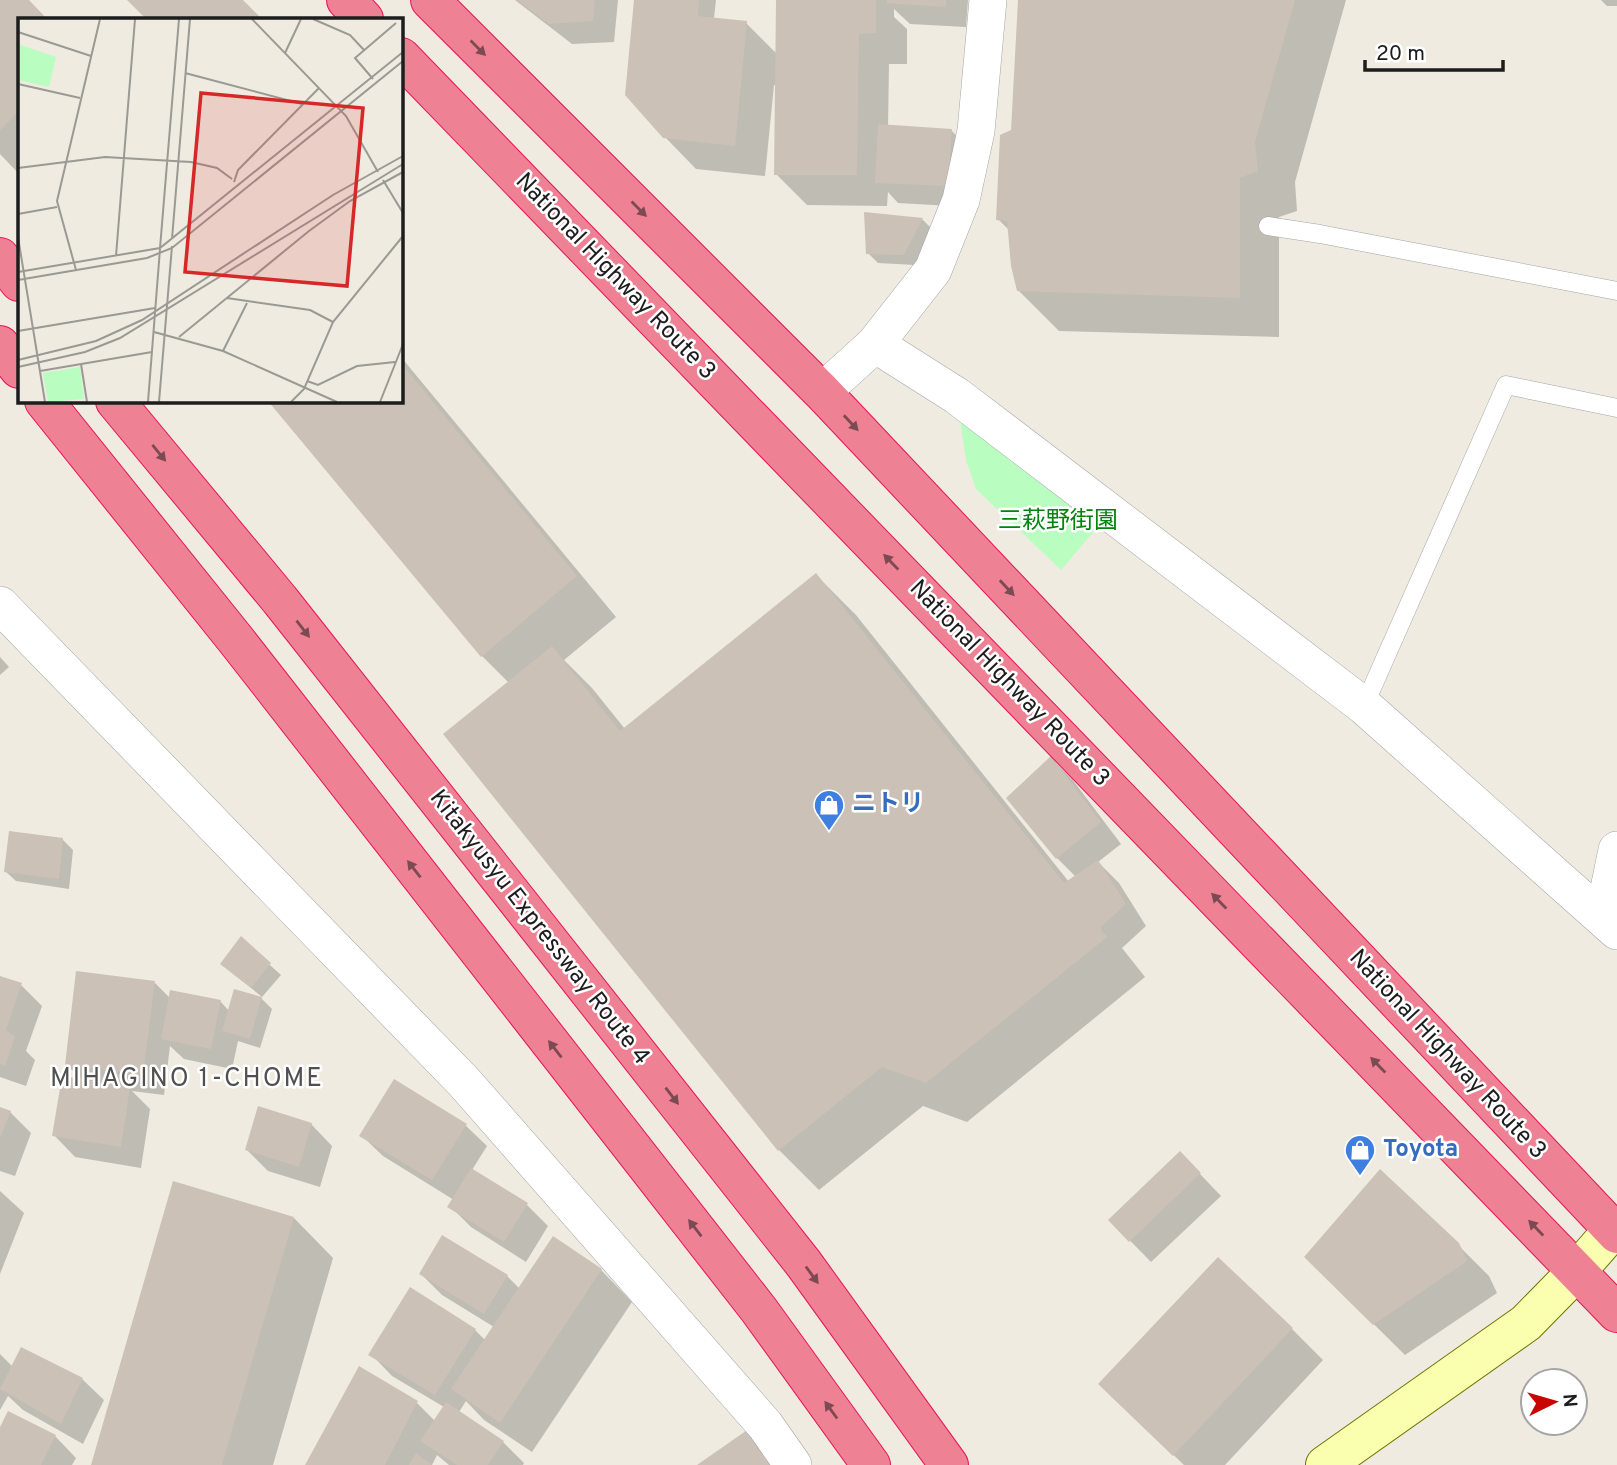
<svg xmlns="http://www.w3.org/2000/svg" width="1617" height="1465" viewBox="0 0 1617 1465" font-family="Overpass,'Noto Sans JP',sans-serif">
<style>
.park{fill:#b9fec0}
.shadow{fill:#0003}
.building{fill:#cbc1b7}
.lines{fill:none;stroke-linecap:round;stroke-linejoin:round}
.lane-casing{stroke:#a4a4a4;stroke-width:19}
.street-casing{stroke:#a4a4a4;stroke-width:38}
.secondary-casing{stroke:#687700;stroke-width:40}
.highway-casing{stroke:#e71458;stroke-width:40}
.lane{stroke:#fff;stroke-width:18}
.street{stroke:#fff;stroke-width:37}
.secondary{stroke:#f9ffaf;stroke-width:38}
.highway{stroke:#ee8193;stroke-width:38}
.oneway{fill:#7b4a52}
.labels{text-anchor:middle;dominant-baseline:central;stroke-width:5;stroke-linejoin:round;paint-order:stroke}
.street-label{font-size:24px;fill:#1d1d1d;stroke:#fff}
.park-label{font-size:24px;fill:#02840f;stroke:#fff}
.shop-label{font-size:24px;font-weight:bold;fill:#366cbe;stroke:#fff;text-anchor:start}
.neighbourhood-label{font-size:26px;letter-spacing:2px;fill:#505050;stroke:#fff}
.inset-road{fill:none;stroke:#9b9993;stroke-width:2}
.view{fill:#d62828;fill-opacity:0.15;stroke:#d62828;stroke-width:3.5}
.inset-edge{fill:none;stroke:#1d1d1d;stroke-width:3.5}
</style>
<rect width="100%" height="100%" fill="#efebe1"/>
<path class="park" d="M958,407l148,110 -45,53 -85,-81 -10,-29z"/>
<path class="shadow" d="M0,0h27l20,19h-28l-1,154 -18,-19z
M129,0h112l19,19h-112z
M515,0h103l-4,42 -42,2z
M636,0h80l-2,18 32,5 31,31 1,-54h190l-2,27 -56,-3 -16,-15v8l13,12v35h-18l-1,63 63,3 21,22 -3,55 -71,-4 -10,-11 -1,14 -80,-1 -31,-31 1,-89h-3l-9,91 -69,-7 -31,-32z
M1020,0h326l-51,182 2,29 -18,6v120l-220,-6 -40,-40 -9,-60 -12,-12 15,-88z
M1601,0h16v6h-10z
M866,214l57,6 10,10 -18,35 -37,-2 -10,-10z
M401,357l215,260 -52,43 28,28 33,41 191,-154 40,40 213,267 7,-5 -19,-19 -6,-100 21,21 49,65 -23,18 21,21 27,43 -24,22 23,29 -178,145 -44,-16 -104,84 -40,-40 -270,-467 -27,-27 -211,-255h130z
M0,657l9,10 -9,8z
M62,839l11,11 -4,39 -53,-8 -11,-10z
M241,939l40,36 -19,22 -40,-33z
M0,977l21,8 21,21 -16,45 9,9 -9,26 -26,-9z
M155,983l15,15 51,4 8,9 32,-13 11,11 -12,39 -22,-7 -6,28 -48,-10 -14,-13 -6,49 -32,-4 18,18 -9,59 -66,-11 -21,-22 29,-54 -17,-17z
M0,1109l10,3 21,21 -16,43 -15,-5z
M311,1124l21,22 -12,41 -52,-16 -21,-21z
M465,1125l22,21 -15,24 55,35 21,21 -22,36 -55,-35 -21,-21 4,-6 -71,-44 -22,-21z
M1180,1153l41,43 -70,66 -41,-42z
M0,1191l24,22 -24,61z
M294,1218l39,40 -60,207h-181z
M553,1238l48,32 31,32 -100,150 -48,-32 -18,-19 -7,11 44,30 21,21 -1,2h-74l-12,-10 -5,10h-125l110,-62 18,18 9,-14 -52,-31 -21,-22 104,-24 11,11 8,-14 -52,-32 -21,-21 86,2 13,13z
M1457,1244l32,32 8,17 -92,62 -99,-98z
M1292,1329l31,31 -98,105h-41l-52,-50z
M0,1354l13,13 69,12 22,21 -21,44 -60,-34 -15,-14 -8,14z
M0,1431l55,5 21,22 -4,7h-72z"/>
<path class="building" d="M0,0h29l18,19h-28v92l-19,19z
M127,0h116l18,18 -115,1z
M517,0h78l-2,21 -44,3z
M634,0h65l-1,16 49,5 -12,125 -72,-8 -38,-43z
M776,0h100v33l-17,1 -2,141h-83z
M887,0h59v7l-59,-4z
M1018,0h277l-40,142 3,29 -18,7v120l-223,-7 -6,-25 -4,-45 -11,-1 4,-85 11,-5z
M878,124l74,5 -4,57 -73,-3z
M864,212l59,6 -19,37 -38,-1z
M401,363l176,213 -96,81 -213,-256h133z
M816,573l248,310 34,-23 28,44 -26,24 7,9 -181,146 -44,-16 -104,84 -335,-417 109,-88 68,85z
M1051,756l50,66 -45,37 -50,-61z
M9,831l54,7 -4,41 -55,-7z
M241,936l30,27 -20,25 -31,-24z
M76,971l79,10 -12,94 -78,-10z
M0,976l22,7 -16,47 9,7 -10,29 -5,-2z
M234,989l28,8 -12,42 -28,-8z
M170,990l51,10 -10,49 -50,-10z
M62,1076l68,11 -9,60 -69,-11z
M394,1079l73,45 -35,56 -73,-44z
M258,1106l54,17 -13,44 -54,-17z
M0,1107l11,4 -11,27z
M1180,1151l21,22 -72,69 -21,-22z
M471,1168l57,35 -24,39 -57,-35z
M1380,1169l79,74 8,18 -94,64 -69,-68z
M173,1181l121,36 -72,248h-131z
M442,1235l66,40 -24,39 -65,-40z
M553,1236l49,33 -102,154 -49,-34z
M1218,1257l75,71 -120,128 -75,-72z
M410,1287l66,42 -41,66 -67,-40z
M21,1347l62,31 -22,46 -61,-35z
M359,1366l59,35 -33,64h-80z
M446,1402l58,39 -16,24h-31l-37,-24z
M8,1411l48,24 -15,30h-41v-38z
M753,1426l27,39h-83z
M416,1453l16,12h-23z"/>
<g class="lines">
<g class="lane-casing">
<path id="lane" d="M1268,226l52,8 297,57
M1364,706l142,-321 111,23"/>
</g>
<g class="street-casing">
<path id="street" d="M875,344l58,-74 28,-70 15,-69 12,-131
M822,392l53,-48 82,52 407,310 253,225
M0,605l464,477 301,343 28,40
M1603,918l14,-68"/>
</g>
<g class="secondary-casing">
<path id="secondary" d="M1325,1465l201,-142 51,-52 40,-46"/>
</g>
<g class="highway-casing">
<path id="highway" d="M346,0l18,19
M430,0l392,392 795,842
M401,57l1216,1256
M0,257l19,25
M0,345l19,24
M44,401l192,239 523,670 112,155
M115,401l165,199 524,664 145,201"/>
</g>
<use href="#lane" class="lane"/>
<use href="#street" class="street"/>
<use href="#secondary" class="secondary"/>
<use href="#highway" class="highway"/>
</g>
<defs><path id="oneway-solid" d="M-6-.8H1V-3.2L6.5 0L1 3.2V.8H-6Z" transform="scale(1.75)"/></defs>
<g class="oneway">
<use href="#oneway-solid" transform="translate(478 48) rotate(45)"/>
<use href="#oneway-solid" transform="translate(639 209) rotate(45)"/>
<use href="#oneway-solid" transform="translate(851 423) rotate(47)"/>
<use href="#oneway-solid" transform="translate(159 453) rotate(51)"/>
<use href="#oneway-solid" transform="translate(891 562) rotate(-134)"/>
<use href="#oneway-solid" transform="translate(1007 588) rotate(47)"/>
<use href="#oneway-solid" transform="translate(303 629) rotate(52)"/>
<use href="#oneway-solid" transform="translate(414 869) rotate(-128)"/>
<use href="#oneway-solid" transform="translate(1219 901) rotate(-134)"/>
<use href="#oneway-solid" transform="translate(555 1049) rotate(-128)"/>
<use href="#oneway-solid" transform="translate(1378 1065) rotate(-134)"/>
<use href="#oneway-solid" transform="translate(672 1096) rotate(52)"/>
<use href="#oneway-solid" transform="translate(695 1228) rotate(-128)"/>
<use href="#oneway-solid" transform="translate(1536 1228) rotate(-134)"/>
<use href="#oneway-solid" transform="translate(812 1275) rotate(54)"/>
<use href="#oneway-solid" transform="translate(831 1410) rotate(-126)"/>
</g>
<defs>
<g id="shop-pin" transform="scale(1.575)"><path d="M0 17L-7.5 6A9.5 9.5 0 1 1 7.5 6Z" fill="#3f7fe0" stroke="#fff"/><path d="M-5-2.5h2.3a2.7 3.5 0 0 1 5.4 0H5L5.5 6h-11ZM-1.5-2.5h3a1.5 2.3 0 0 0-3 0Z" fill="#fff"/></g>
</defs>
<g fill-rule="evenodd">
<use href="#shop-pin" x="829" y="805"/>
<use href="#shop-pin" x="1360" y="1150"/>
</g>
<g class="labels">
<g class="street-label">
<text transform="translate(615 277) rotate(46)">National Highway Route 3</text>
<text transform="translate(1009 684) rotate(46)">National Highway Route 3</text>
<text transform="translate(539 928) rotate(52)">Kitakyusyu Expressway Route 4</text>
<text transform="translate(1447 1055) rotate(47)">National Highway Route 3</text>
</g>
<g class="park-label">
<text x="1058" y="522">三萩野街園</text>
</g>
<g class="shop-label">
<text x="852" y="805">ニトリ</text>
<text x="1383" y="1150">Toyota</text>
</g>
<g class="neighbourhood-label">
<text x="187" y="1079">MIHAGINO 1-CHOME</text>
</g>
</g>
<g transform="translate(18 18)">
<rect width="385" height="385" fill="#efebe1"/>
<path d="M0,26l38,13 -7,30 -31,-7zM62,349l4,32 -36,3 -5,-29z" fill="#b9fec0"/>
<path class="inset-road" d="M234,1l94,97 32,56M295,1l37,16 14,15M0,14l73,24M267,35l16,-34M167,55l117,31M355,61l-18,-21 41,-35M0,66l62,14M0,150l87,-11 86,5 26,6 15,11M365,162l20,33M216,164l4,-12 81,-82M0,196l39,-7M0,219l27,165M154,221l18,-220M142,230l19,-229M98,238l19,-237M58,252l-19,-69 43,-182M0,254l142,-24 243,-196M0,262l129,-22 25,-10 231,-187M209,280l83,12 23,12M0,313l137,-23M136,314l69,19 114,51M161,319l130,-106 41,-30 53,-29M205,333l24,-48M0,342l78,-19 46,-21 191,-125 70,-39M63,346l6,38M0,349l67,-15 35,-14 283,-174M22,353l112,-19M289,363l11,4 39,-19 38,-4M130,384l12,-153M141,384l13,-156M273,384l13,-13 29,-67 70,-86M362,384l23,-58"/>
<path class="view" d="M183,75l162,15 -16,178 -162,-14z"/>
<rect width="385" height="385" class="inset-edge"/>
</g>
<g transform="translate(1554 1402) rotate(85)"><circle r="33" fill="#ffffff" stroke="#a5a5a5" stroke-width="2"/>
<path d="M0-5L12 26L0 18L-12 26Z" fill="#c90500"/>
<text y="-10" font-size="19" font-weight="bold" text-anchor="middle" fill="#1d1d1d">N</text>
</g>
<path d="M1365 60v10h138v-10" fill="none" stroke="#1d1d1d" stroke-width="3.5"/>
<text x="1376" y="60" font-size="21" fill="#1d1d1d" stroke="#ffffff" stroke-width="5" paint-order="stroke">20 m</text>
</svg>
